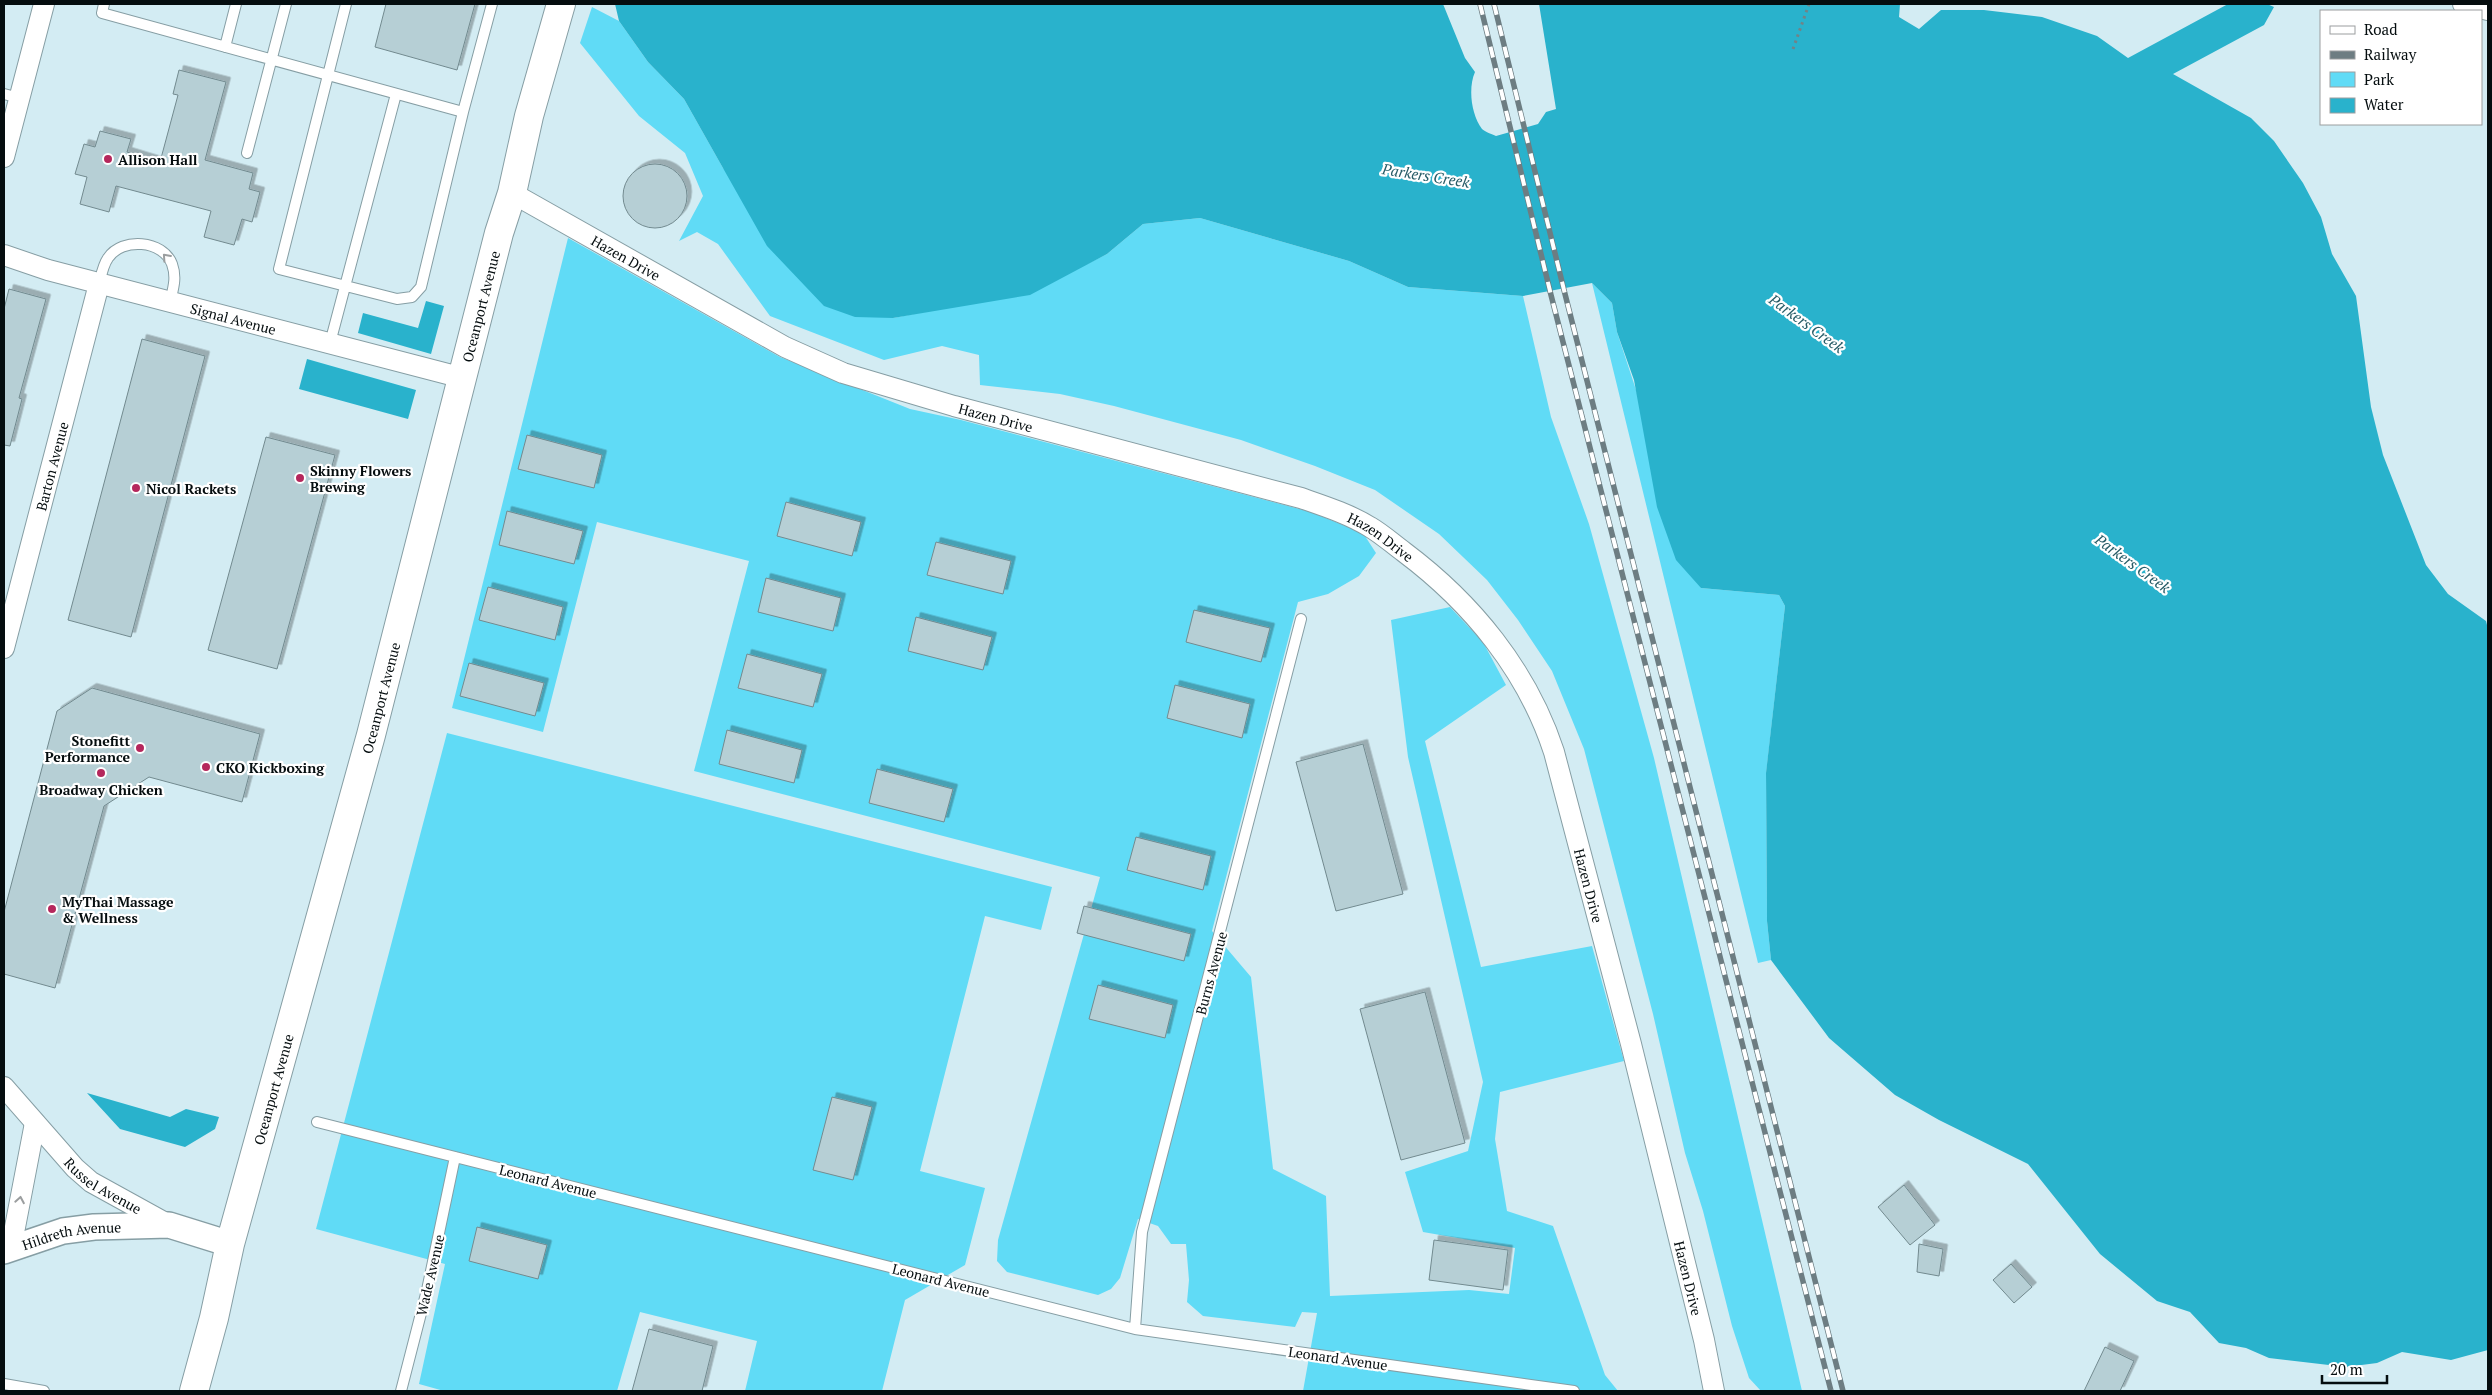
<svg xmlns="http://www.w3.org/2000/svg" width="2492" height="1395" viewBox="0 0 2492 1395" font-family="'PT Serif',serif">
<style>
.green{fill:#60dbf6}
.water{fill:#29b2cc}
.building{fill:#b6cfd5;stroke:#728a8f;filter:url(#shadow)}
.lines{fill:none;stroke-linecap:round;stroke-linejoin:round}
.service-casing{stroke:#869ea4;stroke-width:12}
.minor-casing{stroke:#869ea4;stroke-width:22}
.tertiary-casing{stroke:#869ea4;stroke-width:28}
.secondary-casing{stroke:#869ea4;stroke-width:30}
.path{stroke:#728387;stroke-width:3;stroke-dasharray:2.5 4;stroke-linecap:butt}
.service{stroke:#fff;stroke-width:10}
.minor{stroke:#fff;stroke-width:20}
.tertiary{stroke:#fff;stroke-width:25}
.secondary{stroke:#fff;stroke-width:28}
.rail-casing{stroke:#6d7d82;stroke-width:5.5}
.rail{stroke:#fff;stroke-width:4;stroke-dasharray:11;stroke-linecap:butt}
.oneway{stroke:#9b9e9f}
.poi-dot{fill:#b5275c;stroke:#fff;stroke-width:2}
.labels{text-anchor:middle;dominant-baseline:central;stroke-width:4.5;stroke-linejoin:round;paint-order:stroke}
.poi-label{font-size:14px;font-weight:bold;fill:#050d0f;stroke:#fff;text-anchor:start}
.street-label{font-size:14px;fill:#050d0f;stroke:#fff}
.water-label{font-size:15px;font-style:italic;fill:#285d68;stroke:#fff}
</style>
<defs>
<filter id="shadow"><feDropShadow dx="4.5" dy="-4.5" stdDeviation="0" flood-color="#0004"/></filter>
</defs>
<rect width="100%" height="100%" fill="#d3ecf3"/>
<path class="green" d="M592,7l27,14 29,41 36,37 39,69 170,150 62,-12 132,-42 20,-10 36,-30 57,-6 149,43 59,26 115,9 28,121 38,107 65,234 148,633h-41l-12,-13 -17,-52 -29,-115 -18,-58 -32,-139 -69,-265 -32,-78 -34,-51 -31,-40 -48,-46 -64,-44 -60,-24 -74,-26 -127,-34 -54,-12 -80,-9 -1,-30 -37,-9 -58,14 -114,-44 -52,-72 -21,-12 -18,9 24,-45 -18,-43 -46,-37 -59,-73z
M568,238l212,119 130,52 51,11 350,92 52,21 13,20 -17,23 -31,18 -30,8 -86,329 39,46 22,192 53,27 4,100 139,-6 40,4 6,-46 -92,-16 -18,-60 63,-21 15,-69 -75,-325 -17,-137 59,-13 33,35 23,43 -81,56 56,226 111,-21 32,115 -124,31 -5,47 12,72 46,15 52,149 13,16h-315l14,-78 -15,-1 -7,15 -92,-11 -16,-14 2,-22 -3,-36h-15l-13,-18 -20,-7 -18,59 -9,11 -13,6 -91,-23 -10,-11 1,-21 102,-363 -406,-106 55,-210 -152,-39 -54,210 -91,-24z
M1592,283l20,20 5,29 84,256 78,7 6,11 -19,168 1,147 4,39 -13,3z
M447,733l605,154 -11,43 -56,-14 -65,255 65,17 -20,77 -60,35 -23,91h-137l12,-50 -117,-29 -23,79h-173l-25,-7 26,-120 -129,-35z"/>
<path class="water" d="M615,4h828l22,54 10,14c-7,16 -4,42 7,57 3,3 10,5 14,7l42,-12 8,-12 10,-3 -17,-105h361l-1,13 20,12 22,-19h43l58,7 55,19 31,22 100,-54h39l7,3 -10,18 -91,49 78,44 23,23 29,42 18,34 11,37 24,42 15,111 12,48 43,110 22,29 38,27 2,8v721l-37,10 -49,-8 -25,11 -31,4 -77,-9 -23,-10 -27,-5 -29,-31 -33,-11 -57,-47 -72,-90 -89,-44 -44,-25 -66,-57 -58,-78 -4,-39 -1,-148 19,-167 -6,-11 -78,-7 -25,-28 -19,-53 -23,-127 -17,-48 -5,-29 -20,-20 -69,13 -115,-9 -59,-26 -149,-43 -57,6 -36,30 -77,41 -137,23 -38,-1 -31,-11 -57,-60 -83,-147 -36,-37 -29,-41z
M426,301l18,5 -13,48 -73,-21 5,-20 55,15z
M307,359l109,31 -8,29 -109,-30z
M87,1093l83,24 16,-8 33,8 -4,12 -30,18 -65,-18z"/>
<path class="building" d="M386,4h89l-18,66 -82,-23z
M179,70l47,12 -21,78 48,13 -4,16 11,3 -8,30 -10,-3 -8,26 -30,-8 7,-26 -95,-25 -7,26 -29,-8 7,-27 -12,-3 9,-30 11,3 5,-16 31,8 -4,13 33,10 18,-67 -5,-1z
M623 196a32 32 0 1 1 64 0a32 32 0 1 1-64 0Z
M9,289l37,10 -27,99 3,1 -12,47 -6,-1v-136z
M142,339l63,17 -74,281 -63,-17z
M527,435l75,20 -8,33 -76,-19z
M266,437l69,18 -58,214 -69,-19z
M786,502l75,20 -9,34 -75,-20z
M507,511l76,20 -9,33 -75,-19z
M936,542l75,19 -8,33 -76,-19z
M766,578l75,20 -8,33 -75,-19z
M488,587l75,20 -8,33 -76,-20z
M1194,610l76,18 -9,34 -75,-20z
M916,617l76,20 -9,33 -75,-19z
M747,654l75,20 -9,33 -75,-19z
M469,663l75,20 -9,33 -75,-20z
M1175,685l75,19 -8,34 -75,-20z
M92,688l168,46 -18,68 -93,-25 -45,29 -49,182 -51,-14v-62l53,-201z
M727,730l75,20 -8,33 -75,-19z
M1363,744l40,150 -67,17 -40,-149z
M877,769l76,20 -9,33 -75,-19z
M1136,837l75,19 -8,34 -76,-20z
M1084,906l107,28 -7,27 -107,-28z
M1098,985l75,20 -8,33 -76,-19z
M1425,992l40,151 -64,17 -41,-151z
M832,1097l40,10 -19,73 -40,-10z
M1904,1185l31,40 -25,20 -32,-38z
M477,1227l70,18 -9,34 -69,-18z
M1434,1240l74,10 -5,40 -74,-10z
M1919,1244l24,5 -4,27 -22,-4z
M2011,1264l21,23 -18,16 -21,-23z
M649,1329l64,17 -11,45h-70z
M2105,1347l29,14 -14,30h-36z"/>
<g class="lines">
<g class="service-casing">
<path id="service" d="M104,4l-2,9 361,99
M346,4l-67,265 118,30 15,-2 9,-10 42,-175 29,-108
M225,47l11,-43
M4,94l15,4
M247,153l39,-149
M99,284c2,-8 4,-19 9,-26 14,-21 55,-18 64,6 5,14 1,25 -2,38
M330,343l66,-249
M317,1122l818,207 439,62
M1135,1329l7,-97 159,-613
M4,1384l40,7
M401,1391l26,-101 28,-133"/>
</g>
<g class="minor-casing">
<g id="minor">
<path d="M2463,4l25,6"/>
<path d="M4,157l40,-153"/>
<path id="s1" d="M512,193l273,154 58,26 111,33 347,92c23,8 48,16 69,29 12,7 23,17 34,25 68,51 123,118 150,200l77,292 73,296 10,51"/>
<path id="s2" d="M4,255l44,15 415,108"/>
<path id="s3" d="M4,648l95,-364"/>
<path id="s4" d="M4,1087l71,81 16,14 78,43"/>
<path d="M11,1248l24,-125"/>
</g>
</g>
<g class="tertiary-casing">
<g id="tertiary">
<path id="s5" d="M4,1251l59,-20 31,-4 75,-2 61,19"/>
</g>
</g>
<g class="secondary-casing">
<g id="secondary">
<path id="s6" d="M194,1391l20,-73 16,-74 141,-509 128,-502 13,-40 17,-77 32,-112"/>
</g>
</g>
<path class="path" d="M1793,49l16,-45"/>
<use href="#service" class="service"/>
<use href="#minor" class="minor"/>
<use href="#tertiary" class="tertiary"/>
<use href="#secondary" class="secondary"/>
<g class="rail-casing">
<path id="rail" d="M1480,4l71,291 280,1096
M1494,4l70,286 279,1101"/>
</g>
<use href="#rail" class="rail"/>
</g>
<defs><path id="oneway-chevron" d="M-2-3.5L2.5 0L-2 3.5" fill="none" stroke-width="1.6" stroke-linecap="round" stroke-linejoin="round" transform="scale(1.25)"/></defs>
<g class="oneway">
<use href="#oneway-chevron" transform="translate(166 257) rotate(-132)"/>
<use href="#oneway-chevron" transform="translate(20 1200) rotate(-80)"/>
</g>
<g class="poi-dot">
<circle cx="108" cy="159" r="5"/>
<circle cx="300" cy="478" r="5"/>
<circle cx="136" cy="488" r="5"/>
<circle cx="140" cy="748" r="5"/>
<circle cx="206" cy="767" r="5"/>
<circle cx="101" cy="773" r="5"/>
<circle cx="52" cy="909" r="5"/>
</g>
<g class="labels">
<g class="poi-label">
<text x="118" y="159">Allison Hall</text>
<text x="310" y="470">Skinny Flowers<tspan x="310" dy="16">Brewing</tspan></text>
<text x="146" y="488">Nicol Rackets</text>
<text x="130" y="740" text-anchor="end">Stonefitt<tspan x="130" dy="16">Performance</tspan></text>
<text x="216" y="767">CKO Kickboxing</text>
<text x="101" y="789" text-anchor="middle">Broadway Chicken</text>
<text x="62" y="901">MyThai Massage<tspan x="62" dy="16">&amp; Wellness</tspan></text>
</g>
<g class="street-label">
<text stroke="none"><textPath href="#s1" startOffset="131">Hazen Drive</textPath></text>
<text stroke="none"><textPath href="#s6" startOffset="1122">Oceanport Avenue</textPath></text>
<text stroke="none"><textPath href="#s2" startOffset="238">Signal Avenue</textPath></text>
<text stroke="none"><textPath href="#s1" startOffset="536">Hazen Drive</textPath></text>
<text stroke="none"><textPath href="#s3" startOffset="188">Barton Avenue</textPath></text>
<text stroke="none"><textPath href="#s1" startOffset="941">Hazen Drive</textPath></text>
<text stroke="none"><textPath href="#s6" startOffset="718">Oceanport Avenue</textPath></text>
<text stroke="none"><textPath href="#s1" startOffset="1361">Hazen Drive</textPath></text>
<text transform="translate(1211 973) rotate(-75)">Burns Avenue</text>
<text stroke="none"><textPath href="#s6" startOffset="312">Oceanport Avenue</textPath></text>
<text transform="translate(548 1181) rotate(14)">Leonard Avenue</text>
<text stroke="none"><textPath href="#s4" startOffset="141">Russel Avenue</textPath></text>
<text stroke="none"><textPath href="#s5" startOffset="70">Hildreth Avenue</textPath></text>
<text transform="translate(430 1275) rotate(-77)">Wade Avenue</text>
<text stroke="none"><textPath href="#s1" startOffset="1766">Hazen Drive</textPath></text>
<text transform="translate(941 1280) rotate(14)">Leonard Avenue</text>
<text transform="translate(1338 1358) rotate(8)">Leonard Avenue</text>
</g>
<g class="water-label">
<text transform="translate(1426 175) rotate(9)">Parkers Creek</text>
<text transform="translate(1807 323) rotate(36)">Parkers Creek</text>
<text transform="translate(2133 563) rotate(36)">Parkers Creek</text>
</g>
</g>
<rect width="2492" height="1395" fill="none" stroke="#050d0f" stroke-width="10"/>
<rect x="2320" y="10" width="162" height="115" fill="#ffffff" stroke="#9b9e9f"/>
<rect x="2330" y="26" width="25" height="8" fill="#ffffff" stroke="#9b9e9f"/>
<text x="2364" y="35" font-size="15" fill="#050d0f">Road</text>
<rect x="2330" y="51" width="25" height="8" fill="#6d7d82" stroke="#9b9e9f"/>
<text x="2364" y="60" font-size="15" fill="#050d0f">Railway</text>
<rect x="2330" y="72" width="25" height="15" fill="#60dbf6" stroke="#9b9e9f"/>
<text x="2364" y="85" font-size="15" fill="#050d0f">Park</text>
<rect x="2330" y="98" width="25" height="15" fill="#29b2cc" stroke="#9b9e9f"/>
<text x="2364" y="110" font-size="15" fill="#050d0f">Water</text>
<path d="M2322 1375v8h65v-8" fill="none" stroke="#050d0f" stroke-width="2.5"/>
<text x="2330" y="1375" font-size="15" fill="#050d0f" stroke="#ffffff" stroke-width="4" paint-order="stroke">20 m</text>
</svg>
